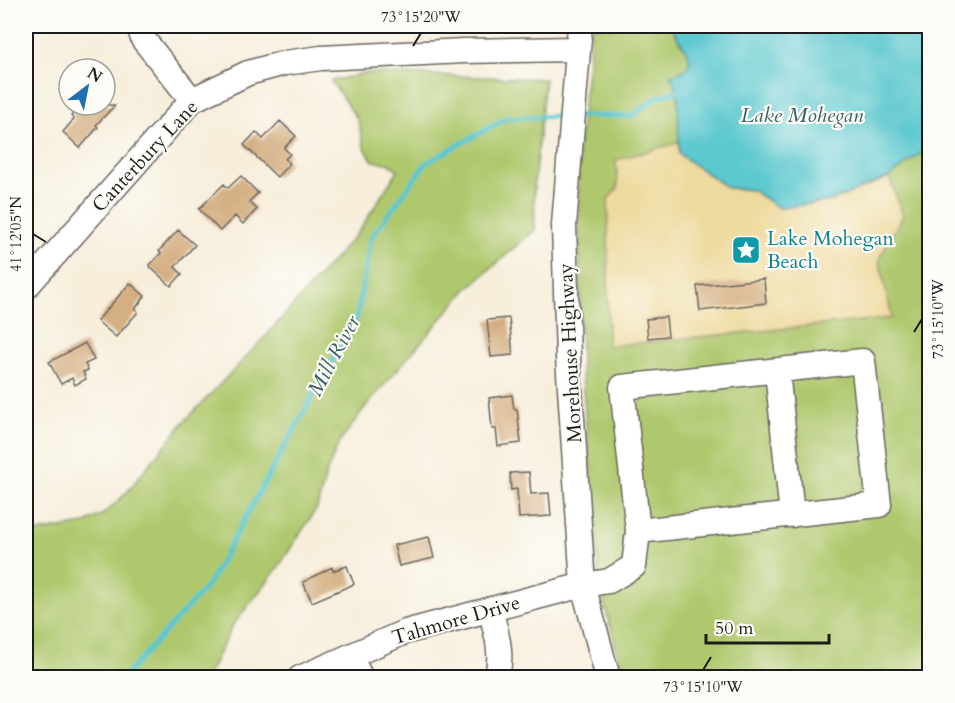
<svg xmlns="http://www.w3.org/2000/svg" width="955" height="703" viewBox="0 0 955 703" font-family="Cardo,serif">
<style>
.green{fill:#afc86d;stroke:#667244;stroke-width:1.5}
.sand{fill:#eeda9e;stroke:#857b5d;stroke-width:1.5}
.water{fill:#5bc8cf;stroke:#3c7276;stroke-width:1.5}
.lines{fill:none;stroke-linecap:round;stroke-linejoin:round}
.stream{stroke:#5bc8cf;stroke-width:5}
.building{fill:#d4af82}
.minor-casing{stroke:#69665f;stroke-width:27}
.minor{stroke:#fff;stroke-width:24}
.ticks{fill:none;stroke:#1c1c1c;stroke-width:2}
.labels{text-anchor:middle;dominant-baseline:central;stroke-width:4.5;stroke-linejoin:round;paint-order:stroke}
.street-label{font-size:20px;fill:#1c1c1c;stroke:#fdfcf7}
.culture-label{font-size:20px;fill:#0d838f;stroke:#fdfcf7;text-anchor:start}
.water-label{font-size:21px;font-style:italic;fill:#356164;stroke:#fdfcf7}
.neatline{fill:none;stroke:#1c1c1c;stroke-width:2}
.ticks-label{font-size:15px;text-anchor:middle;fill:#1c1c1c}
</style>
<rect width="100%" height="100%" fill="#fdfcf7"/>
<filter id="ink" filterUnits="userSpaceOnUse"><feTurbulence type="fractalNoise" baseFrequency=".0167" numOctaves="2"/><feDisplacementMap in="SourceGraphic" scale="12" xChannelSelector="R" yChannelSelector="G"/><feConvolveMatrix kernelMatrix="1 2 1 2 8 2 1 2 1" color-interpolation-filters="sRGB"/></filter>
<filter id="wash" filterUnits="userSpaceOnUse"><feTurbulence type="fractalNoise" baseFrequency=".008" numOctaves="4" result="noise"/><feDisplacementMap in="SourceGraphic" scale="24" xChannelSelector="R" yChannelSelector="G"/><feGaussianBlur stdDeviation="1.35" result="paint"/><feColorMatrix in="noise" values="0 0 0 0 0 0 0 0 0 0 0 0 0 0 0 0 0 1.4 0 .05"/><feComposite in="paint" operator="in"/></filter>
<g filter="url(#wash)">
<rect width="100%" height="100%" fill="#f7eedb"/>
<path class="green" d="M592,26h337v651h-305l-24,-89 -19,-222 -3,-215z
M367,73l178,6 -11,105 1,46 -69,60 -100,116 -27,37 -12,28 -10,37 -40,61 -44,56 -26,52h-181v-143l58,-10 21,-11 21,-20 58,-71 83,-87 92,-104 39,-61 -10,-7 -15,-2 -9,-14 -6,-27 -27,-39z"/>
<path class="sand" d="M680,142v12l47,34 25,2 27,18 52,-7 58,-24 14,38 -24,44 13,59 -284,28v-147l10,-11 -2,-28z"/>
<path class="water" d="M672,26h257v121l-40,30 -58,24 -52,7 -27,-18 -24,-2 -49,-34 -1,-63 -8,-16c40,-9 7,-30 2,-49z"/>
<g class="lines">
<path class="stream" d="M579,116h53l25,-19 21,-6
M123,678l85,-93 149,-269 14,-78 55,-75 81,-45 59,-2"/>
</g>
<g id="blocks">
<path class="building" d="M82,105h33l-19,20 2,2 -18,21 -17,-16 11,-13 -3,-3z
M280,121l16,15 -12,12 6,6 -5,5 5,4 -13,14 -33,-32 12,-13 7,7z
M241,176l17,17 -9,9 8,7 -14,15 -8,-8 -15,15 -21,-22 25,-25 4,4z
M178,230l17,15 -20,22 7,7 -11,12 -22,-20 12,-13 -2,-2z
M764,279l2,24 -66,8 -3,-25z
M130,283l15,13 -10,13 3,3 -22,25 -19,-16z
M666,317l2,19 -20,2 -2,-19z
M509,318l4,37 -22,2 -4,-37z
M85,343l9,17 -9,4 3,6 -5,2 3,7 -11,6 -3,-7 -11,6 -12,-22z
M512,395l2,14h3l4,34 -23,3 -2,-17h-4l-3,-31z
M529,472l2,22 18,-1 2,23 -32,2 -2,-29 -6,1 -1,-17z
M429,537l5,21 -35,8 -5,-21z
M347,566l7,18 -42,18 -9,-20 29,-15 1,4z"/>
</g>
</g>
<g filter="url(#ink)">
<use href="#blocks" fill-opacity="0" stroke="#69665f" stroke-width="1.5"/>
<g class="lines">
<g class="minor-casing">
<path id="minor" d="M139,26l4,13 49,61
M580,26l-16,199 4,133 15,227 25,93
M26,287l166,-187 56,-27 37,-10 36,-5 143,-7 113,-2
M777,371l15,144
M490,609c6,23 14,46 6,69
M350,656l11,22
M300,678l105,-46 178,-47 26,-4 25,-15 4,-35 -16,-144 241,-26 16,144 -241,26"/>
</g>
<use href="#minor" class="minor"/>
</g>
</g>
<path class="ticks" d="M413,46l8,-13M33,234l13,8M914,332l8,-13M703,670l8,-13"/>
<defs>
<g id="sight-square" transform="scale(1.5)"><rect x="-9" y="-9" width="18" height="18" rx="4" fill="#0f9aa8" stroke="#fdfcf7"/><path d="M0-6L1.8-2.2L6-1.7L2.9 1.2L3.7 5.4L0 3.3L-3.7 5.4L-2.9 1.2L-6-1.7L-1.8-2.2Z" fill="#fff"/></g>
</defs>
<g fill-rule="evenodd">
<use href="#sight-square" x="746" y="250"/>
</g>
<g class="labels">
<g class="street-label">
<text transform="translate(145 156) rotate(-47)">Canterbury Lane</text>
<text transform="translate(570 353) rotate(-93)">Morehouse Highway</text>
<text transform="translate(456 620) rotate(-16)">Tahmore Drive</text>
</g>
<g class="culture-label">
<text x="767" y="238">Lake Mohegan<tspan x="767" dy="23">Beach</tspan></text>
</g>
<g class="water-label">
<text x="802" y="115">Lake Mohegan</text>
<text transform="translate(334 356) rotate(-62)">Mill River</text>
</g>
</g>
<rect width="955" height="703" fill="none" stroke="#fdfcf7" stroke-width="66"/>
<g transform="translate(87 87) rotate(32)"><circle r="28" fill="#fdfcf7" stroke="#a3a29f" stroke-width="1.5"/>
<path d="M0-4.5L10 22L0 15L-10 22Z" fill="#1f6fb2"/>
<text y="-9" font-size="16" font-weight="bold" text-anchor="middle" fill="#1c1c1c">N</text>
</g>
<path d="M706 634v9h123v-9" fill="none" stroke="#1c1c1c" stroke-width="3"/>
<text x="715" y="634" font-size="18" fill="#1c1c1c" stroke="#fdfcf7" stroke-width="4.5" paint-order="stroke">50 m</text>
<rect x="33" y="33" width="889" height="637" class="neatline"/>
<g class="ticks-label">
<text x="421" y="22">73°15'20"W</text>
<text transform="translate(16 234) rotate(-90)" y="5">41°12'05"N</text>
<text transform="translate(938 319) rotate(-90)" y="5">73°15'10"W</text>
<text x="703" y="692">73°15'10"W</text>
</g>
</svg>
